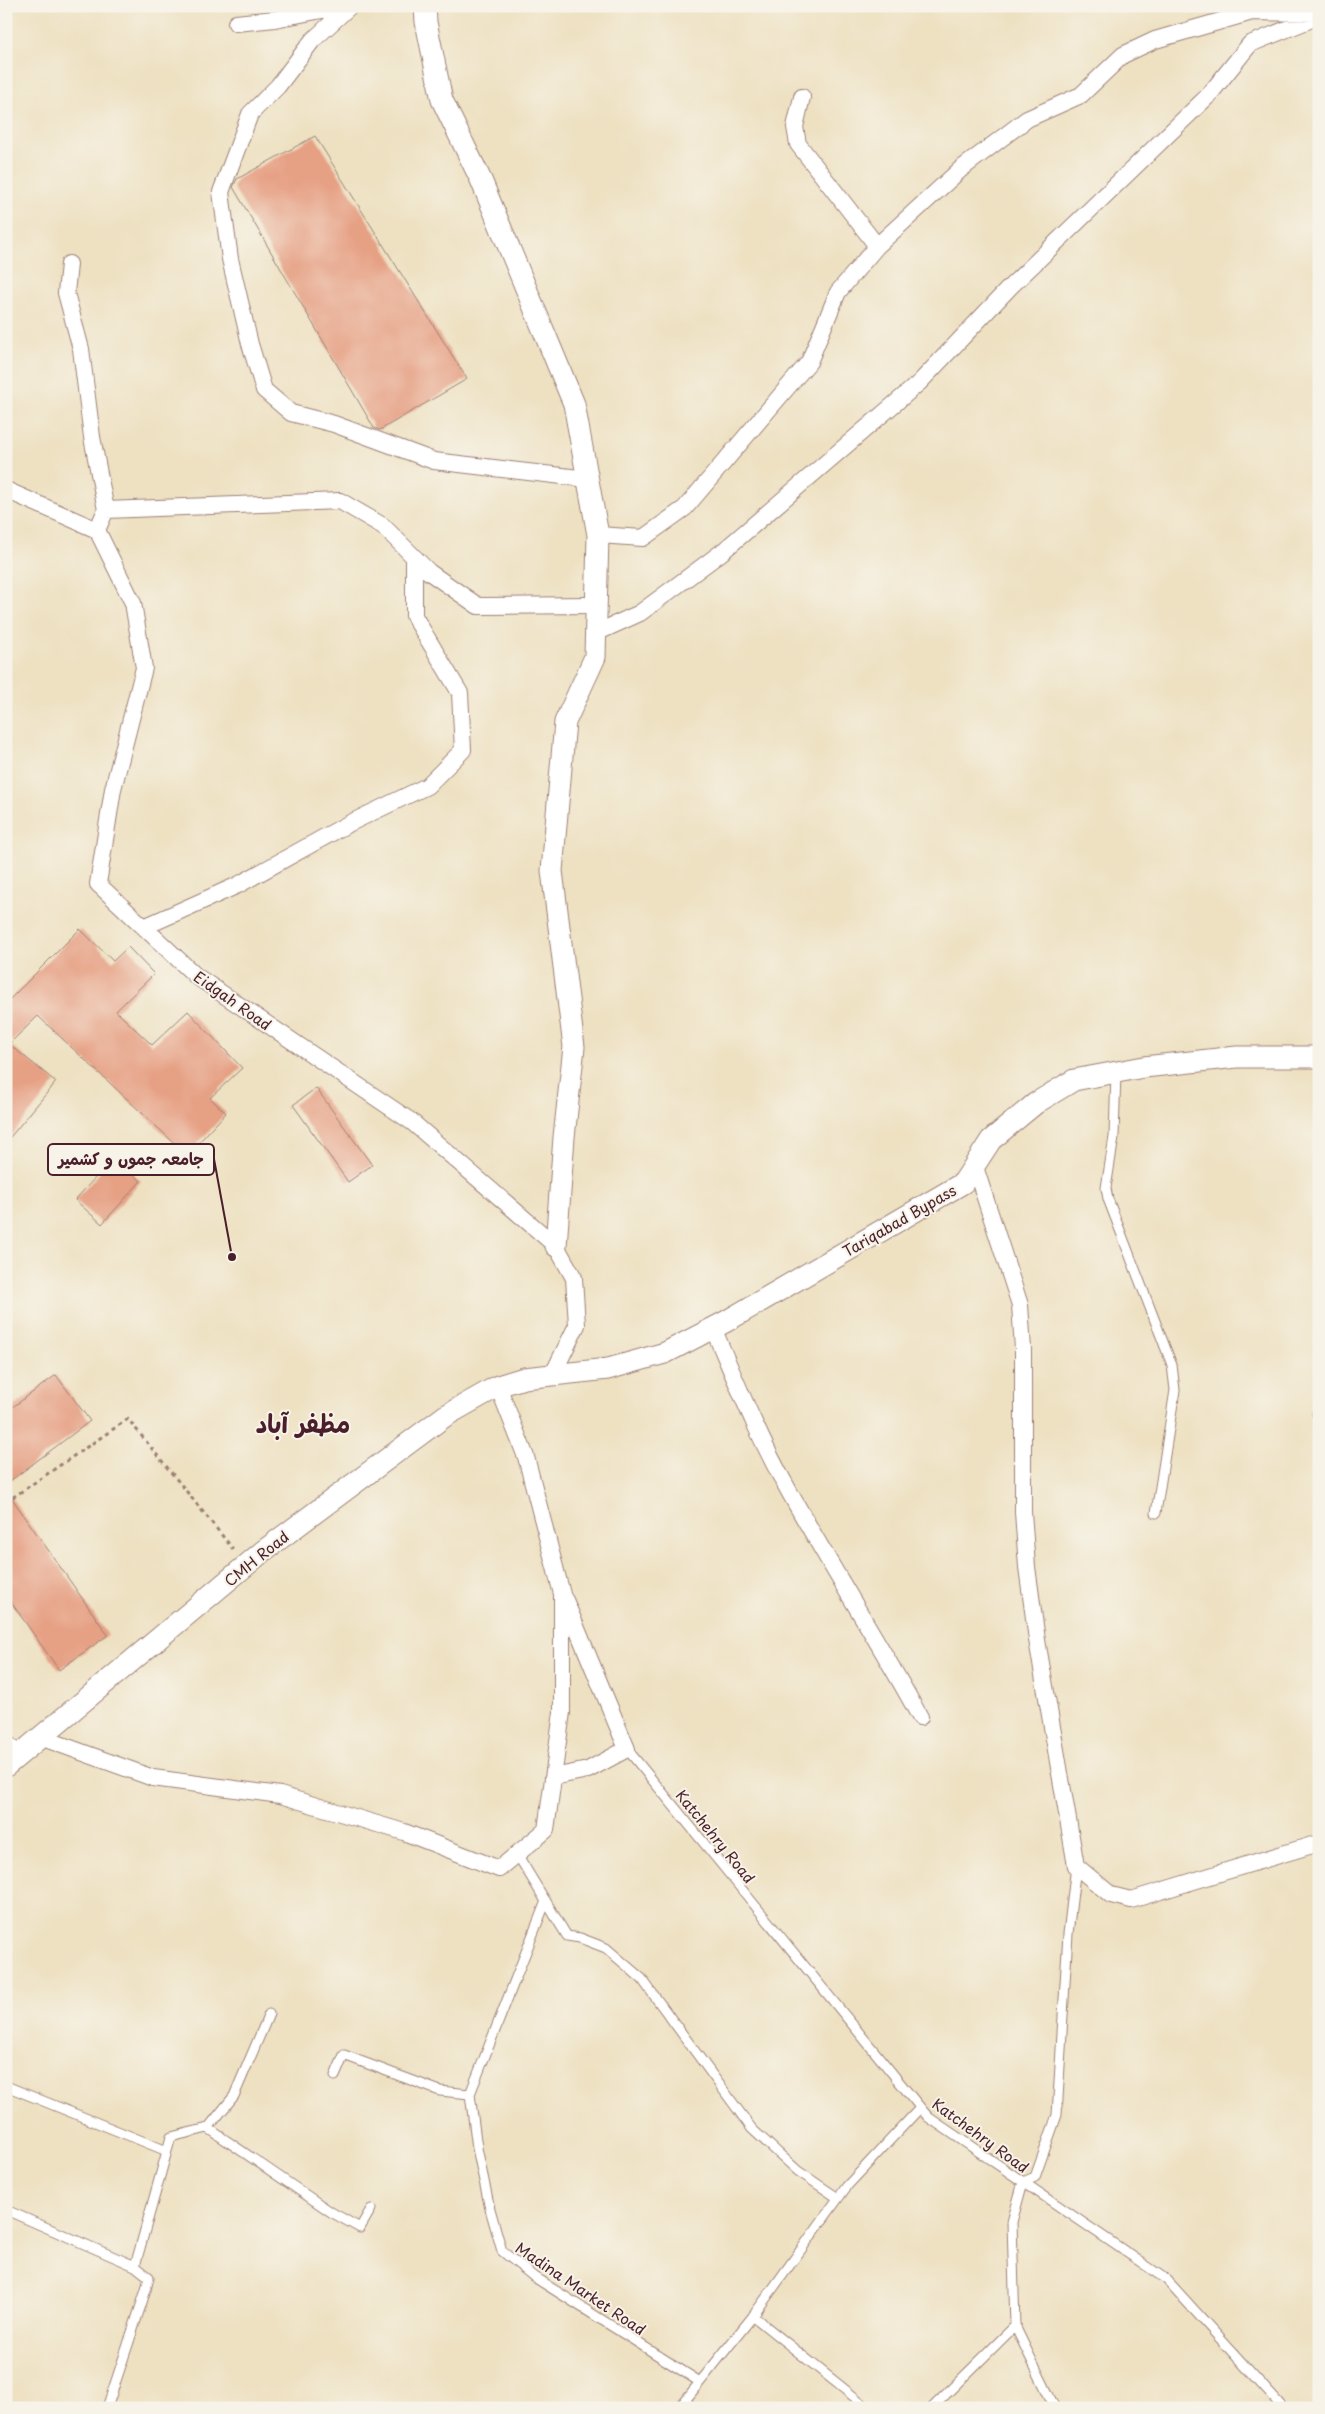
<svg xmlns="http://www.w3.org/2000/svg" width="1325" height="2414" viewBox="0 0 1325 2414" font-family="'Playpen Sans','Playpen Sans Arabic',sans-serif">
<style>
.building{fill:#e6a084}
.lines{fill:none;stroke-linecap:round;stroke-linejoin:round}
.service-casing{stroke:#9c8076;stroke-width:11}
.minor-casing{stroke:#9c8076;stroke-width:18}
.tertiary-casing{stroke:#9c8076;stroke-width:23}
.path{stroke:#9c8076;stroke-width:3;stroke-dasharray:4 4;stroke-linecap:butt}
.service{stroke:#fff;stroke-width:9}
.minor{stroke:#fff;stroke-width:16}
.tertiary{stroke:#fff;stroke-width:21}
.labels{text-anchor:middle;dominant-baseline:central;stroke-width:4;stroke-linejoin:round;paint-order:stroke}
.street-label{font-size:15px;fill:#4a1f2b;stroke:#f7f3e8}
.town-label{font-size:25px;font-weight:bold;fill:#4a1f2b;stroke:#f7f3e8}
.leader{fill:none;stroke:#4a1f2b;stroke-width:2}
.callout-dot{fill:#4a1f2b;stroke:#f7f3e8;stroke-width:2}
.callout{fill:#f7f3e8;stroke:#4a1f2b;stroke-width:2}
.callout-label{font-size:16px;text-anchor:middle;font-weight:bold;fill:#4a1f2b}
</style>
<rect width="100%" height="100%" fill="#f7f3e8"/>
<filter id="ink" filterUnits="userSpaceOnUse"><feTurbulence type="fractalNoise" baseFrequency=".02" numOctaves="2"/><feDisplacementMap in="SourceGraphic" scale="10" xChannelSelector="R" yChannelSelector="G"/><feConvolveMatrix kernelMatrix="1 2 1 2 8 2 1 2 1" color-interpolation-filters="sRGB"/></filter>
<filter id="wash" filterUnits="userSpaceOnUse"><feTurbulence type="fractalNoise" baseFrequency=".0096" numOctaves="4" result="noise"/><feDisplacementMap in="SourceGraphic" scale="20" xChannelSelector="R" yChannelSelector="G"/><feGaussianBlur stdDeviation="1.12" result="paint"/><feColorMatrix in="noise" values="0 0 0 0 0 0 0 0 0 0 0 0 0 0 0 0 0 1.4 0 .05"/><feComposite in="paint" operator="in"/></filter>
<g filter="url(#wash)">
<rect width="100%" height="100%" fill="#eee1c2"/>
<g id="blocks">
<path class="building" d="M315,136l152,243 -87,51 -6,-2 -141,-241 4,-8z
M80,929l33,32 15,-14 26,27 -38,37 36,34 36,-34 54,57 -32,30 16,15 -39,42 -149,-139 -29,28 47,38 -50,60v-139z
M316,1088l56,77 -24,17 -55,-77z
M114,1157l27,24 -39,43 -27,-24z
M56,1375l34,46 -84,63v-72z
M6,1490l102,145 -49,35 -53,-75z"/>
</g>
</g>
<g filter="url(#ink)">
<use href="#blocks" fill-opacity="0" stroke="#9c8076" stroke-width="1"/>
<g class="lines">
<g class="service-casing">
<path id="service" d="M1116,1072l-2,65 -8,51 2,11 64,166 3,25 -19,123
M1317,1414l2,2
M627,1749l301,368 239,163 116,128
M517,1854l50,82 13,2 26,10 36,31 110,150 46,42 40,27
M546,1901l-76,193 7,54 13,61 12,42 32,26 166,105 -21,26
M269,2014l-35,82 -26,32 123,84 29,16 11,-19
M335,2076l9,-21 96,36 30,3
M6,2086l161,65 4,-14 37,-9
M6,2210l129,56
M753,2316l94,-130 73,-78
M700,2382l53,-66 115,92
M107,2408l39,-118 3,-13 -14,-11 32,-115
M932,2408l83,-82
M1055,2408l-40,-82 -3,-104 11,-40 12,-5 22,-62 11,-181 8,-68"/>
</g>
<g class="minor-casing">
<path id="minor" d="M350,6l-38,35 -34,45 -28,28 -29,78 9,67 20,85 14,46 27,23 43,11 100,37 154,18
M236,23l39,-4 68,-13
M802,97l-7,30 3,17 79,102
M69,264l-3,29 15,56 11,88 14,73
M6,490l91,40
M97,530l36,73 11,65 -31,121 -15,95 98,92 216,146 144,124 18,32 3,47 -25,51
M97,530l9,-20 234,-9 43,25 46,46 49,34 118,-1
M598,535l45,3 42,-30 124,-146 29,-70 39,-46 84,-77 66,-50 54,-24 42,-40 32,-15 97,-28 65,1
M596,633l44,-20 82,-61 198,-170 90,-95 199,-192 41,-51 69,-28
M144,927l94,-42 108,-60 81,-39 36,-36 -3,-57 -46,-77v-59
M975,1167l45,138 3,44v163l4,55 10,73 39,226 35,29 20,5 188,-57
M713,1328c23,53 44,106 72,156 43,79 92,154 135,233
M40,1737l113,41 127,17 124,37 95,37 47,-39 16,-118v-118l-36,-137 -28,-71
M6,1742l12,13
M553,1777l35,-7 39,-21 -62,-149"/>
</g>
<g class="tertiary-casing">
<path id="tertiary" d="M425,6l1,16 16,78 39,80 93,224 24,131 -3,122 -30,65 -13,149 22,176 -10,90 -8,109
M6,1766l256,-214 183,-136 53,-30 26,-8 84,-9 57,-16 60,-31 238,-139 28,-43 45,-37 38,-23 70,-13 93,-10h82"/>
</g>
<path class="path" d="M6,1502l122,-83 105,130"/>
<use href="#service" class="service"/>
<use href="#minor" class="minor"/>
<use href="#tertiary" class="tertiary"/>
</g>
</g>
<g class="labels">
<g class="street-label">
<text transform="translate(233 1000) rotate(35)">Eidgah Road</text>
<text transform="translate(899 1220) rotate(-30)">Tariqabad Bypass</text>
<text transform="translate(256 1558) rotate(-39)">CMH Road</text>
<text transform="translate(716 1836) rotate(51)">Katchehry Road</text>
<text transform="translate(981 2135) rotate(36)">Katchehry Road</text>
<text transform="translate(581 2288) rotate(34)">Madina Market Road</text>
</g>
<g class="town-label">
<text x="303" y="1423">مظفر آباد</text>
</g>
</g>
<path class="leader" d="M232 1257L214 1159"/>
<circle class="callout-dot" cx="232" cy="1257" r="5"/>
<rect class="callout" x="48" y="1144" width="166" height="31" rx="5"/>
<g class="callout-label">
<text x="131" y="1165">جامعہ جموں و کشمیر</text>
</g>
<rect width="1325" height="2414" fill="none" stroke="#f7f3e8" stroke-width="25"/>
</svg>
